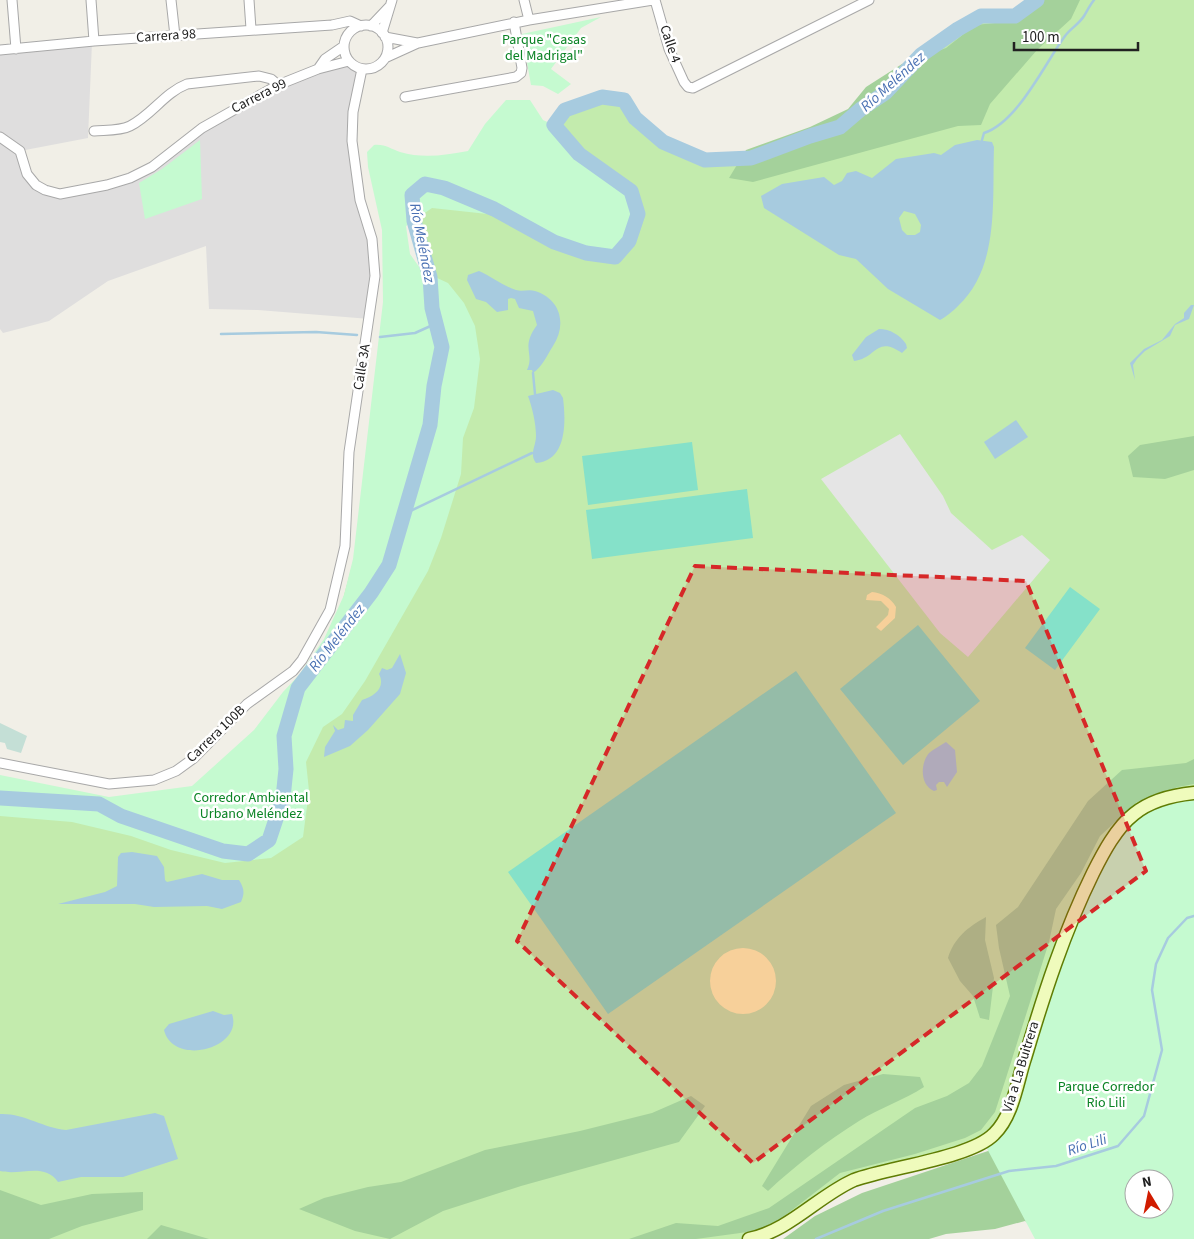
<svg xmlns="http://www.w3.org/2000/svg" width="1194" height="1239" viewBox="0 0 1194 1239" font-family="'Source Sans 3',sans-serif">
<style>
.residential{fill:#dfdede}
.grass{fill:#c3ebad}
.forest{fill:#a4d19b}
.wetland{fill:#c4dfd6}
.sand{fill:#fffab7}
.park{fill:#c5fad0;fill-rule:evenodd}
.pitch{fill:#85e1c9}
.parking{fill:#e5e5e5}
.water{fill:#a7cbdf;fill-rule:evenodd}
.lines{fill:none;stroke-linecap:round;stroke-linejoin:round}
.stream{stroke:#a7cbdf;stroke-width:2.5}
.river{stroke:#a7cbdf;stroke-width:15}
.street-casing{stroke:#a8a8a8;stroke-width:11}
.secondary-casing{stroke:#5f7c03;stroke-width:15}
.street{stroke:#fff;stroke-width:9}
.secondary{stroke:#effbbc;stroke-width:12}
.marked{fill:#d62828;fill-opacity:0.2;stroke:#d62828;stroke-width:4;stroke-dasharray:10 6;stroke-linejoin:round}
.labels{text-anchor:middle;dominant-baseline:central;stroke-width:5;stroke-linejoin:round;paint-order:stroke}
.street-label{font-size:14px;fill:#212121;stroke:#fff}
.park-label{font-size:14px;fill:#0a8324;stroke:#fff}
.water-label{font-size:15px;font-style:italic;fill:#4a71b3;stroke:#fff}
</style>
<rect width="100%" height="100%" fill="#f1efe7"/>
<path class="residential" d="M92,42l-4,96 -68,13 16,34 24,9 70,-16 72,-50 76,-43 73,-22 9,5 -8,73 20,98 -2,80 -112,-9 -49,-1 -3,-63 -98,35 -59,40 -46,12 -3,-4v-278z"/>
<path class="grass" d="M1037,0h157v793l-201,343 -124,38 -120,65h-749v-441l172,35 158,-186 100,-370 -16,-56 -2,-26 82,14 60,33 32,11 45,-62c-27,-20 -57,-37 -77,-66l11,-15 37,-13 22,3 11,18 28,24 42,18 46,-2 59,-22 95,-62 16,-19 60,-39h34z"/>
<path class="forest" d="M1043,0h37l-9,19 -34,31 -47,54 -9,21 -23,1 -205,56 -24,-4 17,-28 64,-23 38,-18 18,-22 36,-23 44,-16 29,-23 30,-3 19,-7z
M1194,436v34l-29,9 -32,-2 -5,-21 12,-11z
M1194,759v25l-16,3 -41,15 -37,34 -19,37 -25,36 -7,33 -43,136 -11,34 -14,18 -16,8 -50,16 -75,19 -66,51 -19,7 -59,8h-67l47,-16 42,3 51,-18 146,-100 32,-12 22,-13 13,-17 28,-70 -11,-48 -3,-23 22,-18 70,-106 34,-31 64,-7z
M986,917l-1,23 9,38 -5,42 -9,-2 -7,-22 -13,-15 -12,-23c6,-20 20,-31 38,-41z
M883,1074l37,3 4,10c-20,13 -44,21 -65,34 -32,20 -63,44 -91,70l-6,-5 49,-80 33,-21z
M691,1096l14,10 -26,36 -158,44 -78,25 -53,28 -35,-8 -56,-22 25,-11 44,-11 33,-5 84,-32 95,-19 72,-18z
M997,1143l167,36h-30v30l-90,24 -19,-12 -30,8 -49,5 -17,5h-146l32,-23 47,-23 126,-42z
M0,1190l41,15 51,-11 51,-2v18l-61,16 -33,13h-49z
M161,1225l48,14h-62z"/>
<path class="wetland" d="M0,723l27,13 -6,17 -14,-4 -2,-6 -5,-1z"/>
<path class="sand" d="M872,592c10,1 19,6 24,15l-1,11 -14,13 -5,-4 12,-12 1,-6 -8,-8 -15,-1 1,-5z
M710 981a33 33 0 1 1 66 0a33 33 0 1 1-66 0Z"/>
<path class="park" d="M601,17l-20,11 -30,41 20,15 -13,10 -15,-8 -12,-1 -9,-51z
M506,100h24l13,20 11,5 25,29 52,37 7,23 -9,27 -14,16 -29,-4 -32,-11 -48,-26 -74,-8 -26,18 4,28 12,17 26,12 16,20 11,23 5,33 -6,49 -11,30 -2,36 -20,64 -13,33 -63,110 -23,33 -19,13 -17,35 3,29 -6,46 -32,21 -46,5 -54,-13 -40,-14 -59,-14 -72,-6v-41l109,22 83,-11 62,-56 29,-38 16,-17 25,-36 20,-44 9,-36 30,-257 -1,-72 -14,-63 -1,-15 7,-7c12,-1 16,4 26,7 23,7 46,3 68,-1l17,-27z
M200,140l2,59 -57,20 -6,-36 23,-14z
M1194,793v446h-159l-51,-96 15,-14 81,-230 54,-85zM1134,1179h30v30h-30z"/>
<path class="pitch" d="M692,442l6,48 -110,15 -6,-49z
M747,489l6,49 -161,21 -6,-49z
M1070,587l30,22 -45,61 -30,-22z
M918,625l62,76 -77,64 -63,-76z
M796,671l100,142 -288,201 -100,-142z"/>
<path class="parking" d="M900,434l43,62 8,17 41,37 30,-15 28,25 -82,97 -28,-24 -119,-154z"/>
<path class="water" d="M977,140l15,2 2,5c-2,53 6,120 -36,159 -5,5 -12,11 -18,14l-52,-31 -32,-30 -17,-4 -75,-47 -3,-12 21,-12 42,-7 10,8 8,-4 5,-8 9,-2 16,7 24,-19 38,-6 7,2 14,-10zM904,211l11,3 6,11 -1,7 -5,3h-8l-5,-5 -3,-12z
M479,271c12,5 24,15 37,19 6,2 13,-1 19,1 26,8 32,34 18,55 -6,9 -10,20 -20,27l-1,-3h-5c8,-17 -7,-22 10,-45l-4,-14 -14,-3 -4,-9 -4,-1 -3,1v11l-11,2 -11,-10 -10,-3 -9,-19 1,-5z
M1191,305h3l-5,14 -14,6 -5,11 -25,15 -8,8 -4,6 2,15 -5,-17 14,-14 18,-9 13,-16 9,-6v-5z
M879,329c11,0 21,6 27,15l1,4 -5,5c-26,-18 -25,5 -48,8l-2,-6 14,-18z
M553,390l7,3 3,5c3,24 4,63 -27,65 -7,-9 0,-17 0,-27 0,-13 -4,-29 -8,-40z
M1016,420l12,17 -33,22 -11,-17z
M400,654l6,19 -6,21 -32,36 -18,16 -26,11 1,-10 10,-16 -2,-6 5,5 6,-2 1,-8 8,1v-6l9,-15c12,-4 24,-12 17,-26l3,-6 5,2 5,-2z
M946,742l9,8 2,22 -10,15 -3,-5h-5l-3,3 1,5 -3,1c-14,-6 -14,-27 -5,-38 5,-4 12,-8 17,-11z
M132,852l25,4 7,11 1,13 2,2 35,-8 20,6h17c5,8 6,13 2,22l-19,7 -15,-3 -53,1 -19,-3h-77l47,-12 12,-6 1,-29 3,-4z
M213,1011l11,4 8,-1c12,35 -59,53 -68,16l5,-6z
M155,1113l9,3 14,43 -55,18h-42l-23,5c-14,-20 -37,-6 -58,-11v-57c24,-1 43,14 66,16z"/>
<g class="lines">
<path class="stream" d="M982,140l2,-7c34,-11 61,-70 81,-97 5,-7 14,-12 19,-20 3,-5 6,-11 10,-16
M221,334l95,-2 41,3
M380,337l35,-4 20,-9
M533,373l2,21
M404,514l128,-61
M816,1239l67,-28 126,-40 47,-5 62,-20 26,-30 18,-66 -10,-60 4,-26 12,-26 19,-20 7,-2"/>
<path class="river" d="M0,798l99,6 22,12 102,35 25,3 21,-14 14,-42 3,-29 -2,-33 14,-48 73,-95 18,-28 41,-140 4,-39 8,-39 -10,-39 -2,-31 -16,-56 -2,-26 13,-11 19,4 50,21 60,33 32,11 29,4 14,-16 9,-27 -7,-23 -52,-37 -25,-29 11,-15 37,-13 22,3 11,18 28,24 42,18 46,-2 59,-22 30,-9 21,-18 24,-16 36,-38 37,-26 23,-13h34l22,-16"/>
<g class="street-casing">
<path id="street" d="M12,0l4,49
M91,0l3,41
M171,0l4,36
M249,0l2,29
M524,0l5,20
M655,0l14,49 15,33 4,5 5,1 176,-88
M344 47a22 22 0 1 1 44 0a22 22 0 1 1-44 0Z
M371,26l18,-19
M382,33l10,-33
M385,37l32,6
M0,50l94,-9 238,-16 18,-4 11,5
M385,58l33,-15 111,-23 124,-20
M318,69l7,-10 19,-13
M405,97l111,-20 5,-4 1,-5 -8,-46
M94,131c12,-1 26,0 36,-5 22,-11 34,-33 57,-42l72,-8 12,3 7,6
M0,137l20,14 7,23 9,11 9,5 15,4 47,-9 23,-7 22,-11 50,-39 76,-43 40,-16 31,-8
M0,763l109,21 45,-4 22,-9 18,-13 53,-54 46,-33 9,-11 28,-50 15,-64 4,-94 26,-176 -3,-37 -12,-39 -8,-59 1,-29 9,-43"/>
</g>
<g class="secondary-casing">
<path id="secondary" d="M749,1239c40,-8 69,-43 105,-59 35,-13 117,-22 140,-46 19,-18 23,-52 31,-76 19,-64 39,-126 68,-185 10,-20 23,-45 41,-59 16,-13 40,-19 60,-21"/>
</g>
<use href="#street" class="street"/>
<use href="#secondary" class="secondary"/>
</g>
<path class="marked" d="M695,566l331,15 120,290 -393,292 -236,-222z"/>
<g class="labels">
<g class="street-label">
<text transform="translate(166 36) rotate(-4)">Carrera 98</text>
<text transform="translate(670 44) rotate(71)">Calle 4</text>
<text transform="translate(259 96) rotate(-27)">Carrera 99</text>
<text transform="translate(362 367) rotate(-81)">Calle 3A</text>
<text transform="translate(216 734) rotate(-44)">Carrera 100B</text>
<text transform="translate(1021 1067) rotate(-73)">Vía a La Buitrera</text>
</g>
<g class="park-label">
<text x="544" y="40">Parque "Casas<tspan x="544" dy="16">del Madrigal"</tspan></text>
<text x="251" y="798">Corredor Ambiental<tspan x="251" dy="16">Urbano Meléndez</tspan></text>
<text x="1106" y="1087">Parque Corredor<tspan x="1106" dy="16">Rio Lili</tspan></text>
</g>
<g class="water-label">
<text transform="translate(893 82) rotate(-42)">Río Meléndez</text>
<text transform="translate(422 243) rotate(79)">Río Meléndez</text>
<text transform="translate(337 638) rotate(-52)">Río Meléndez</text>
<text transform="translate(1087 1145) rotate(-18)">Río Lili</text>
</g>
</g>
<g transform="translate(1149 1194) rotate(350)"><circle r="24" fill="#ffffff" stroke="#a6a6a6"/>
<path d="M0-4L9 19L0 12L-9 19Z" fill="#d11c00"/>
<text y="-8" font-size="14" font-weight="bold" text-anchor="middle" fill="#212121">N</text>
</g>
<path d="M1014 42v8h124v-8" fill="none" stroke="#212121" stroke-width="2.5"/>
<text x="1022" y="42" font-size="15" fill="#212121" stroke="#ffffff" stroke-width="4" paint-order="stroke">100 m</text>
</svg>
